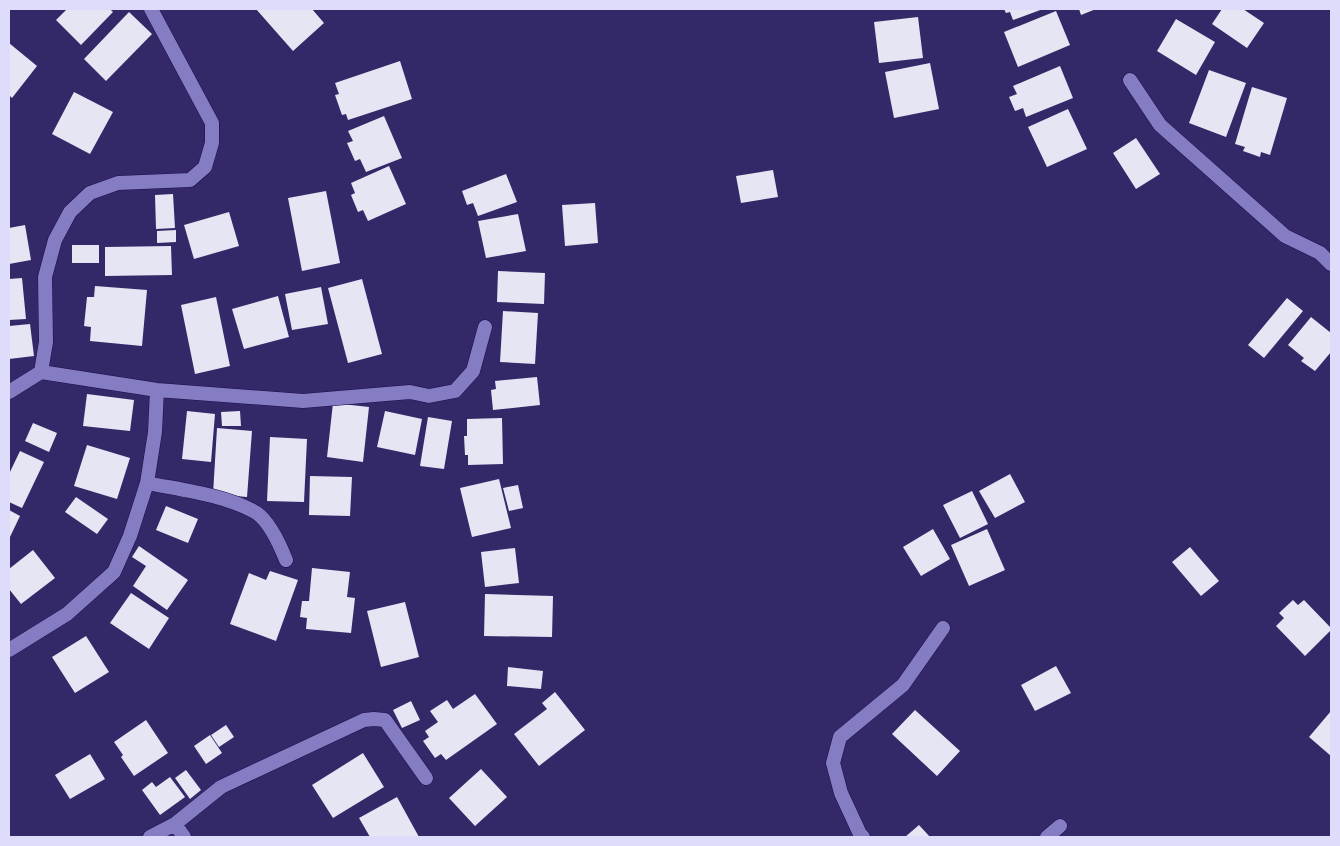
<svg xmlns="http://www.w3.org/2000/svg" width="1340" height="846" viewBox="0 0 1340 846" font-family="Poppins,sans-serif">
<style>
.building{fill:#e5e5f4}
.lines{fill:none;stroke-linecap:round;stroke-linejoin:round}
.minor-casing{stroke:#1d0c4b;stroke-width:15}
.minor{stroke:#847dc4;stroke-width:14}
</style>
<rect width="100%" height="100%" fill="#342968"/>
<path class="building" d="M67,9h43l3,3 -32,33 -25,-25z
M256,9h56l12,14 -31,28z
M1004,9h39l-30,11 -3,-8 -4,1z
M1079,9h17l-15,6z
M1222,9h21l21,14 -17,25 -35,-24z
M1056,11l14,34 -52,22 -14,-35z
M129,12l23,22 -46,47 -22,-22z
M918,17l5,41 -44,5 -5,-41z
M1176,19l39,23 -19,33 -39,-24z
M9,43l28,23 -25,32 -3,-3z
M400,61l12,38 -64,21 -2,-6 -4,1 -7,-20 4,-1 -4,-11z
M930,63l9,46 -45,9 -9,-46z
M1060,66l13,32 -47,19 -3,-9 -8,3 -6,-14 8,-3 -4,-8z
M1209,70l37,13 -20,54 -37,-14z
M1252,87l35,11 -17,57 -9,-3 -1,5 -17,-6 2,-4 -10,-3z
M74,92l39,20 -23,42 -38,-20z
M1068,109l19,40 -40,18 -19,-40z
M384,116l18,42 -36,14 -6,-13 -5,2 -8,-18 6,-2 -5,-10z
M1136,138l24,36 -24,15 -23,-36z
M389,166l17,38 -38,17 -5,-11 -5,2 -7,-17 4,-2 -4,-10z
M773,170l5,27 -37,6 -5,-27z
M506,174l11,28 -39,14 -5,-13 -6,2 -5,-14z
M326,191l14,72 -38,8 -14,-73z
M173,194l2,34 -19,1 -1,-34z
M595,203l3,40 -33,3 -3,-41z
M229,212l10,34 -45,13 -10,-34z
M518,214l8,37 -40,7 -8,-37z
M25,225l6,35 -22,4v-36z
M176,230v12l-19,1v-12z
M72,245h27v18h-27z
M171,246l1,29 -67,1v-29z
M498,271l47,2 -1,31 -47,-2z
M22,278l4,41 -17,1v-41z
M362,279l20,75 -34,9 -20,-75z
M95,286l52,4 -5,56 -52,-5 1,-14 -7,-1 3,-29h7z
M321,287l7,37 -36,6 -7,-36z
M278,296l11,41 -45,12 -12,-40z
M216,297l14,69 -35,8 -14,-69z
M1287,298l16,13 -39,47 -16,-13z
M503,311l35,2 -3,51 -35,-2z
M1311,317l20,16v19l-16,19 -14,-10 3,-3 -16,-13z
M30,324l4,32 -25,3v-33z
M537,377l3,28 -47,5 -2,-20 5,-1 -1,-8z
M87,394l47,6 -4,31 -47,-5z
M333,403l36,4 -6,55 -36,-5z
M187,411l28,3 -4,48 -29,-3z
M240,411l1,15h-19l-1,-14z
M385,411l37,8 -7,36 -38,-8z
M428,417l24,4 -8,48 -24,-3z
M502,418l1,46 -35,1v-10h-3l-1,-19h3v-17z
M33,423l24,10 -8,19 -24,-11z
M217,428l35,3 -5,66 -34,-3z
M270,437l37,2 -3,63 -37,-1z
M87,445l43,13 -13,41 -43,-13z
M20,451l24,11 -22,46 -13,-6v-28z
M1010,474l15,28 -30,16 -16,-27z
M310,476l42,1 -2,39 -41,-1z
M499,479l12,49 -39,9 -12,-49z
M518,485l5,23 -14,3 -6,-23z
M972,491l16,33 -28,14 -17,-33z
M76,497l32,22 -11,15 -32,-22z
M166,506l32,13 -10,24 -32,-13z
M9,510l11,6 -11,23z
M933,529l17,30 -29,17 -18,-29z
M987,529l18,41 -36,16 -18,-41z
M139,546l49,34 -21,30 -34,-24 13,-20 -14,-9z
M1190,547l29,34 -18,15 -29,-34z
M515,548l4,35 -34,4 -4,-35z
M33,550l22,28 -34,26 -12,-15v-20z
M312,568l38,4 -3,25 8,1 -4,35 -45,-4 1,-11 -7,-1 2,-16h7z
M270,571l28,9 -22,61 -46,-17 19,-51 17,7z
M131,593l38,25 -20,31 -39,-26z
M485,594l68,2 -1,41 -68,-1z
M1293,600l5,5 6,-5 27,28v2l-26,26 -29,-30 8,-8 -5,-5z
M405,602l14,55 -38,10 -14,-56z
M86,636l23,36 -34,21 -23,-36z
M1056,666l15,27 -36,18 -14,-26z
M508,667l35,4 -2,18 -34,-3z
M555,692l30,38 -46,36 -25,-32 33,-25 -5,-6z
M475,694l22,30 -51,36 -5,-6 -6,4 -12,-17 6,-4 -4,-6 13,-9 -8,-11 17,-11 6,9z
M411,701l9,19 -18,8 -9,-18z
M915,710l45,41 -23,25 -45,-42z
M1331,711v45l-22,-19z
M146,720l22,33 -34,23 -13,-19 2,-2 -9,-13z
M226,725l8,12 -15,10 -8,-12z
M210,735l12,18 -16,11 -12,-18z
M363,753l21,34 -51,31 -21,-33z
M90,754l15,25 -35,20 -15,-24z
M481,769l26,28 -32,29 -26,-28z
M186,770l15,20 -11,9 -15,-21z
M170,777l15,20 -25,18 -18,-25 10,-8 4,5z
M397,797l22,40h-49l-11,-19z
M919,825l11,12h-25z"/>
<g class="lines">
<g class="minor-casing">
<path id="minor" d="M1130,80l30,45 125,111 35,17 11,11
M41,372l5,-30 -1,-65 10,-37 15,-28 20,-19 28,-10 72,-3 15,-13 7,-24v-20l-61,-114
M9,392l32,-20 116,18 146,11 107,-9 19,4 26,-5 18,-20 12,-44
M147,483c34,7 78,12 108,29 14,8 25,33 31,48
M9,650l58,-36 47,-42 16,-36 17,-53 8,-51 2,-42
M175,824l9,13
M150,837l25,-13 46,-37 143,-67 10,-1 11,1 41,58
M863,837l-3,-3 -19,-41 -8,-30 7,-26 63,-52 40,-57
M1047,837l13,-11"/>
</g>
<use href="#minor" class="minor"/>
</g>
<rect width="1340" height="846" fill="none" stroke="#dddcfb" stroke-width="20"/>
</svg>
